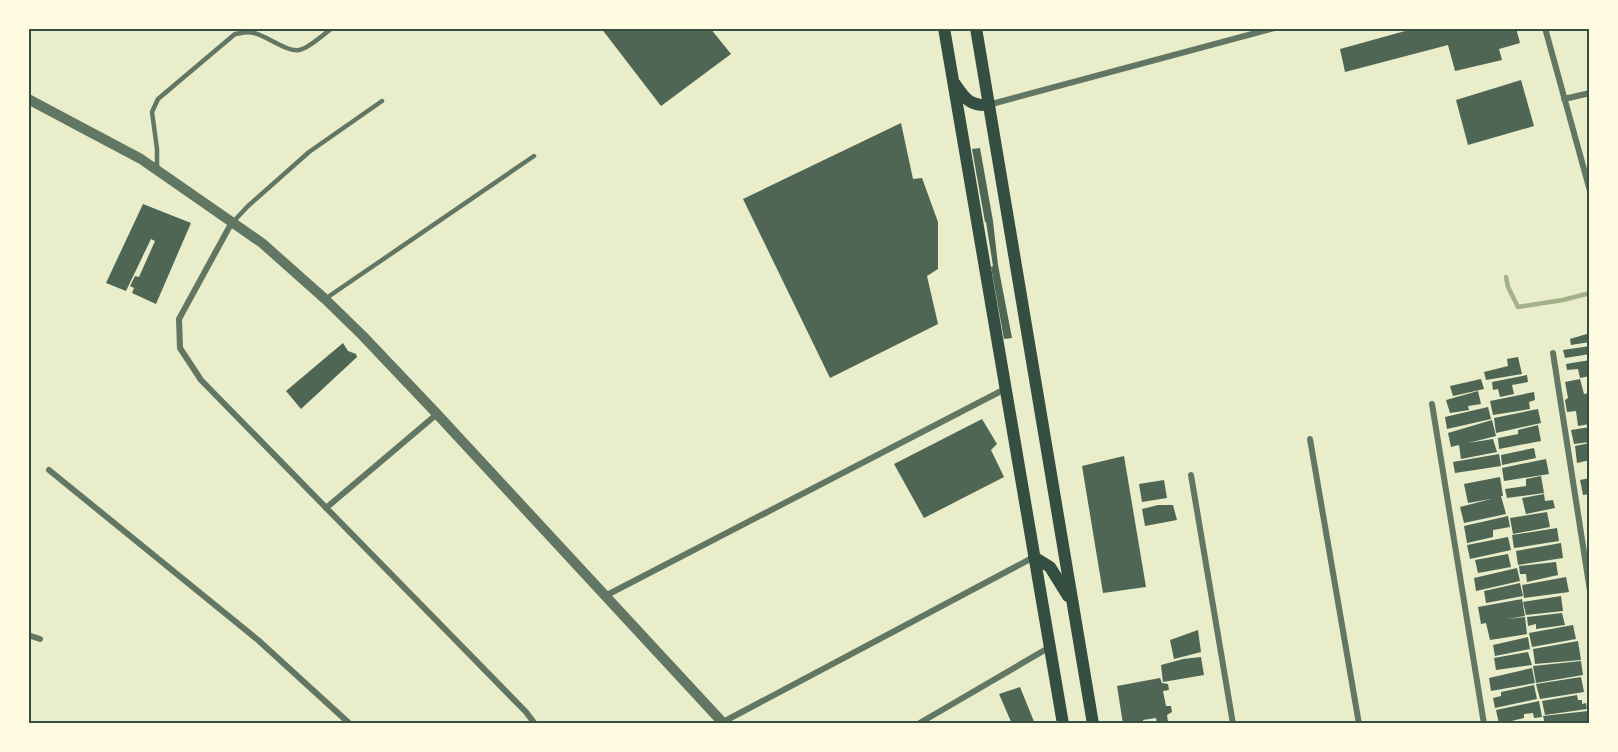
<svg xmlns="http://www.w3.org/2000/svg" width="1618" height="752" viewBox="0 0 1618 752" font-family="Lora,serif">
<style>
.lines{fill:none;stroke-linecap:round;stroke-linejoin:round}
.stream{stroke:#a3b18a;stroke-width:4.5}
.building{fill:#4f6655}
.service{stroke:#617663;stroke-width:4.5}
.minor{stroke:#617663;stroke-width:6}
.tertiary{stroke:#617663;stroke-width:10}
.secondary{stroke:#344e41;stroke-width:12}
.neatline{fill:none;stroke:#344e41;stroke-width:2}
</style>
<rect width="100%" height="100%" fill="#e9edc9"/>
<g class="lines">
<path class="stream" d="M1506,277l2,10 10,20 45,-7 27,-7"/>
</g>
<path class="building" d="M601,28h109l21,26 -70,52z
M1416,28h100l4,15 -21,6 3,11 -47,11 -7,-26 -103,27 -5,-23z
M1521,80l13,46 -66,19 -12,-45z
M901,123l12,56 9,-1 16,44v47l-11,7 11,48 -108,54 -87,-179z
M980,148l13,73 5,44 14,73 -8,1 -13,-72 2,-1 -7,-44h-1l-13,-73z
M143,204l48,19 -35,81 -24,-11 2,-5 -4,-2 5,-10 4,1 16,-36 -4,-2 -25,52 -20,-8z
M1590,333v9l-19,3 -1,-6z
M343,343l5,8 8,3 1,3 -56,52 -15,-18z
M1590,346v8l-25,4 -2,-8z
M1518,357l4,17 -36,6 -2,-8 24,-6 -1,-7z
M1590,360v16l-10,2 -2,-9 -11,1 -1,-6z
M1527,375l1,7 -16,3 2,9 -14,3 -2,-8 -5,1 -1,-8z
M1481,379l3,10 -31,7 -3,-10z
M1580,379l4,15 6,-1v31l-12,2 -2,-15 -9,1 -2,-12 3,-2 -3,-16z
M1478,391l3,13 -13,2 1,4 -19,3 -4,-13z
M1534,392l1,8 -6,2 1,7 -37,6 -3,-14z
M1488,407l3,12 -44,10 -2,-12z
M1538,409l3,14 -45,10 -2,-15z
M982,419l15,25 -6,6 13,27 -80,41 -30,-54z
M1492,420l4,16 -28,7 25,-4 4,13 -36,7 -2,-14 -8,2 -3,-14z
M1538,425l3,16 -42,8 -1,-11 20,-4v-4z
M1590,427v15l-16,2 -3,-14z
M1590,443v17l-13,3 -2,-17z
M1534,448l2,10 -34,7 -1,-10z
M1499,454l2,12 -46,7 -2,-11z
M1124,456l22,131 -43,6 -21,-127z
M1546,459l3,15 -45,7 -2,-13z
M1541,476l3,17 -37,5 -2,-9 21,-3v-7z
M1500,477l3,19h-2l5,18 -42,9 -4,-16 31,-8 -23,4 -4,-19z
M1590,478v16l-7,1 -3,-15z
M1164,480l3,18 -25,4 -3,-18z
M1544,494l1,7 8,-1 2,8 -29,6 -4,-16z
M1158,505h15l4,15 -32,6 -3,-17z
M1547,512l3,15 -37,7 -3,-16z
M1508,516l2,11 -17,3v7l-26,6 -3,-17z
M1557,528l2,13 -45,7 -2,-13z
M1508,537l3,13 -41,9 -3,-14z
M1561,543l2,15 -45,7 -2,-14z
M1508,554l3,13 -33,6 -3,-13z
M1556,562l2,13 -31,7 -1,-8h-6l-1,-8z
M1517,568l3,13 -44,10 -2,-13z
M1566,577l3,15 -45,6 -2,-13z
M1520,583l3,13 -37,7 -2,-12z
M1561,596l2,15 -37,4 -3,-13z
M1522,599l3,17 -18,3 18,-2 2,17 -37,6 -4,-17 -5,1 -3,-17z
M1562,613l3,12 -29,4v-5l-8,2 -1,-9z
M1573,625l3,14 -44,8 -3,-14z
M1198,630l3,22 -27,7 -4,-19z
M1528,637l2,12 -35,7 -2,-11z
M1578,641l3,19 -46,4 -2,-15z
M1528,652l4,13 -36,5 -2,-12z
M1201,657l3,18 -41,7 -2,-17 22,-6z
M1581,661l2,14 -47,8 -3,-17z
M1532,668l3,15 -44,8 -2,-13z
M1581,677l3,15 -44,7 -4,-15z
M1160,678l2,5 6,1 1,6 -6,1 3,15h5l1,6 -5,3 1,7 -11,2 -1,-6 -13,2 1,4h-21l-6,-38z
M1534,685l3,14 -42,9 -2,-10 8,-2v-4z
M1020,687l15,37h-23l-13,-30z
M1577,695l1,5h4v4l4,-1 1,6 -42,6 -3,-14z
M1539,701l3,16 -8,1 -1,-5 -9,1v4l-25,6 -3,-14z
M1588,711l2,13h-45l-2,-8z"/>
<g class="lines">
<path class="service" d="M157,167v-18l-5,-37 6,-13 77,-65c7,-1 12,-3 19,-1 13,3 32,19 45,17 9,-1 25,-16 33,-22
M233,222l15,-16 61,-54 73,-51
M325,299l209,-143"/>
<path class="minor" d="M1545,28l45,163
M1564,99l26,-6
M988,105l286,-77
M232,222l-53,97 1,29 21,32 325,332 9,12
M1553,353l37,238
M1432,404l52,320
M1310,439l49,285
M49,470l209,170 92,84
M1191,475l42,249
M326,508l111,-94
M605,596l400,-207
M28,635l12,4
M723,722l311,-165
M918,724l132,-77"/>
<path class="tertiary" d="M28,99l113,60 121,84 63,56 37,36 75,79 287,310"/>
<path class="secondary" d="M944,28l119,696
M976,28l117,696
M955,84c10,14 14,22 33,21
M1034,557l16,10 18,29"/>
</g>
<rect width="1618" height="752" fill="none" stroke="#fefae0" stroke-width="60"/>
<rect x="30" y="30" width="1558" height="692" class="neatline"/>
</svg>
